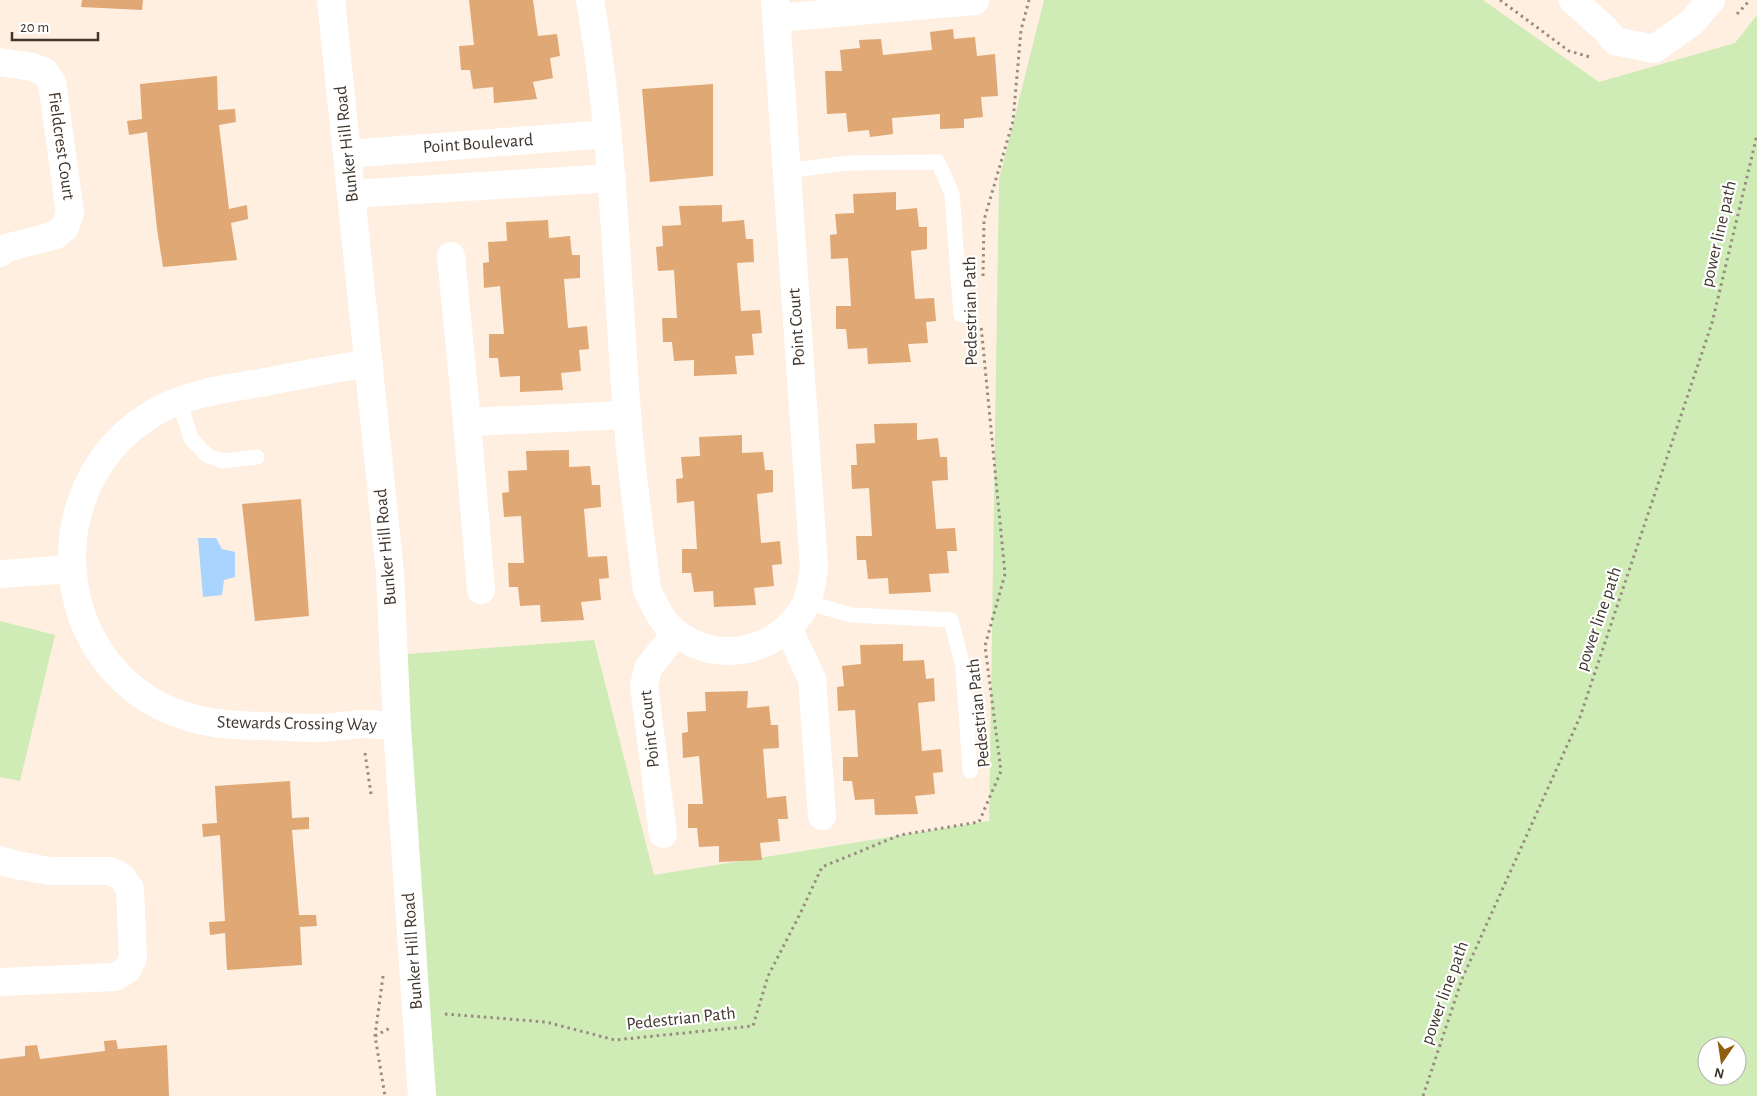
<svg xmlns="http://www.w3.org/2000/svg" width="1757" height="1096" viewBox="0 0 1757 1096" font-family="'Alegreya Sans',sans-serif">
<style>
.green{fill:#cfecb7;fill-rule:evenodd}
.water{fill:#a9d4fe}
.building{fill:#dfa875}
.lines{fill:none;stroke-linecap:round;stroke-linejoin:round}
.path{stroke:#988b80;stroke-width:3;stroke-dasharray:2.5 4;stroke-linecap:butt}
.service{stroke:#fff;stroke-width:15}
.minor{stroke:#fff;stroke-width:28}
.labels{text-anchor:middle;dominant-baseline:central;stroke-width:4.5;stroke-linejoin:round;paint-order:stroke}
.street-label{font-size:18px;fill:#40362d;stroke:#fff}
</style>
<rect width="100%" height="100%" fill="#ffefe1"/>
<path class="green" d="M1044,0h439l116,82 136,-39 22,-28v1081h-1344l-18,-441 199,-15 60,235 335,-54 10,-642zM1707,1046h30v30h-30z
M0,621l55,14 -35,146 -20,-4z"/>
<path class="water" d="M198,538h18l6,11 13,3v25l-11,3 -2,15 -19,2z"/>
<path class="building" d="M82,0h61l-1,10 -61,-3z
M469,0h64l5,36 19,-2 3,22 -10,2 3,20 -20,4 4,17 -43,4 -1,-16 -20,2 -3,-19h-9l-2,-24 15,-1z
M953,29l1,10 21,-2 2,19 18,-2 3,42 -17,1 2,20 -19,2v9l-24,1v-15l-48,4 1,16 -23,3 -1,-7 -21,2 -2,-19 -19,1 -2,-43h17l-2,-21 20,-2 -1,-8 22,-1 2,16 49,-5 -2,-18z
M217,76l1,34 17,-1 1,13 -17,3 10,84 18,-4 1,14 -17,4 6,37 -74,7 -6,-38 -10,-97 -18,3 -2,-14 15,-2 -2,-35z
M713,84v92l-63,6 -8,-93z
M896,192v18l21,-2 2,19h8v22l-16,2 4,48 19,-1 2,23 -10,1 2,21 -20,1 3,18 -43,2 -1,-16 -19,1 -2,-20h-10v-23h15l-3,-48 -17,1 -1,-24 7,-1 -2,-20 19,-1 -1,-19z
M722,205v17l22,-2 2,19h7l1,23 -17,1 4,48 19,-1 2,23 -10,1 2,21 -19,1 2,18 -43,2v-16l-20,1 -2,-19h-9l-1,-24h15l-3,-48 -16,1 -2,-24 7,-1 -1,-20 19,-1 -2,-19z
M548,220l1,18 21,-2 2,19h8v23l-16,1 4,49 19,-2 2,23 -10,1 2,21 -20,2 2,17 -43,2v-16l-20,1 -2,-19h-9v-24h15l-4,-48 -16,2 -1,-25 6,-1 -1,-20 19,-1 -1,-19z
M917,423v17l21,-2 2,19h7l1,23 -16,1 4,48 19,-1 2,23h-10l2,22 -20,1 2,18 -42,2 -1,-16 -20,1 -2,-19h-9l-1,-24h16l-3,-48 -17,1 -1,-24h6l-1,-21 19,-1 -1,-19z
M742,435v18l21,-1 2,18h8v22l-16,2 4,49 19,-2 2,23 -10,1 2,21 -20,2 2,17 -42,2 -1,-16 -19,1 -3,-19h-9v-24h15l-3,-48 -17,2 -1,-24 7,-1 -2,-21 19,-1 -1,-19z
M569,450v17l21,-1 2,19h8l1,22 -17,2 4,48 19,-1 2,22 -10,1 2,21 -20,2 3,18 -43,2 -1,-17 -20,1 -2,-19h-9l-1,-24h16l-3,-47 -17,1 -2,-24 7,-1 -1,-21 19,-1 -1,-19z
M301,499l8,117 -54,5 -13,-117z
M903,644v17l21,-1 2,19 8,-1 1,23 -17,2 4,48 19,-2 2,23 -10,1 2,21 -20,2 3,18 -43,1 -1,-16 -19,1 -3,-19h-9v-24h15l-3,-47 -17,1 -1,-24 7,-1 -2,-20 19,-2 -1,-19z
M748,691l-1,17 22,-2 2,19h7l1,23 -16,1 4,49 19,-2 2,23h-10l2,22 -20,2 2,17 -43,2v-16l-20,1 -2,-19h-9v-24h15l-4,-48 -16,2 -1,-25 6,-1 -1,-20 19,-1 -1,-19z
M290,781l2,37 17,-1v12l-17,1 7,85h17l1,11 -17,1 2,38 -75,5 -2,-37 -15,2 -1,-13 16,-1 -5,-86 -17,2 -1,-13 15,-1 -2,-37z
M116,1040l2,9 49,-4 2,51h-169v-37l25,-3v-10l12,-1 3,14 65,-8 -1,-10z"/>
<g class="lines">
<path class="path" d="M1500,0l69,51 21,6
M1737,14l13,-14
M983,276l1,-56 29,-99 8,-91 8,-30
M365,753l6,41
M383,976l-8,60 10,60
M445,1014l101,8 69,18 138,-14 15,-50 31,-60 23,-49 78,-32 79,-13 22,-51 -16,-125 20,-72 -24,-249
M375,1036l15,-8
M1423,1096l39,-117 118,-262 132,-394 45,-188"/>
<path class="service" d="M787,171l60,-8 91,-1 14,32 9,121
M179,400l12,39 17,17 14,5 35,-4
M805,602l47,13 99,5 12,47 7,104"/>
<path class="minor" d="M331,0l59,573 7,154 25,369
M590,0c24,137 26,275 37,413 4,59 13,118 20,177 8,16 15,33 30,44 42,30 96,19 125,-23 8,-13 10,-29 12,-44l-39,-567
M1573,0l33,30 9,11 39,8 38,-27 19,-22
M777,18l198,-17
M0,62l32,5 12,4 8,11 18,131 -5,14 -9,8 -50,13 -6,5
M348,154l260,-20
M352,194l260,-16
M451,256l16,166 160,-7
M369,363c-36,6 -73,13 -109,20 -37,6 -77,11 -110,32 -119,75 -98,261 38,302 23,7 46,8 69,9 21,0 42,2 62,2 15,-1 30,-3 45,-4 11,0 22,2 33,3
M467,422l14,168
M0,574l72,-5
M788,628l24,51 10,137
M663,834l-19,-148 4,-18 28,-35
M0,860l11,4 38,7h61l12,6 8,12 3,69 -6,12 -12,7 -115,5"/>
</g>
<g class="labels">
<g class="street-label">
<text transform="translate(347 144) rotate(-96)">Bunker Hill Road</text>
<text transform="translate(478 144) rotate(-4)">Point Boulevard</text>
<text transform="translate(61 146) rotate(82)">Fieldcrest Court</text>
<text transform="translate(1719 234) rotate(-77)">power line path</text>
<text transform="translate(971 311) rotate(-91)">Pedestrian Path</text>
<text transform="translate(797 327) rotate(-94)">Point Court</text>
<text transform="translate(386 547) rotate(-95)">Bunker Hill Road</text>
<text transform="translate(1599 619) rotate(-71)">power line path</text>
<text transform="translate(979 713) rotate(-96)">Pedestrian Path</text>
<text transform="translate(297 724) rotate(1)">Stewards Crossing Way</text>
<text transform="translate(650 729) rotate(-96)">Point Court</text>
<text transform="translate(413 951) rotate(-94)">Bunker Hill Road</text>
<text transform="translate(1445 993) rotate(-70)">power line path</text>
<text transform="translate(681 1019) rotate(-6)">Pedestrian Path</text>
</g>
</g>
<g transform="translate(1722 1061) rotate(193)"><circle r="24" fill="#ffffff" stroke="#b3afab"/>
<path d="M0-4L9 19L0 12L-9 19Z" fill="#915e0f"/>
<text y="-8" font-size="14" font-weight="bold" text-anchor="middle" fill="#40362d">N</text>
</g>
<path d="M12 32v8h86v-8" fill="none" stroke="#40362d" stroke-width="2.5"/>
<text x="20" y="32" font-size="15" fill="#40362d" stroke="#ffffff" stroke-width="4" paint-order="stroke">20 m</text>
</svg>
